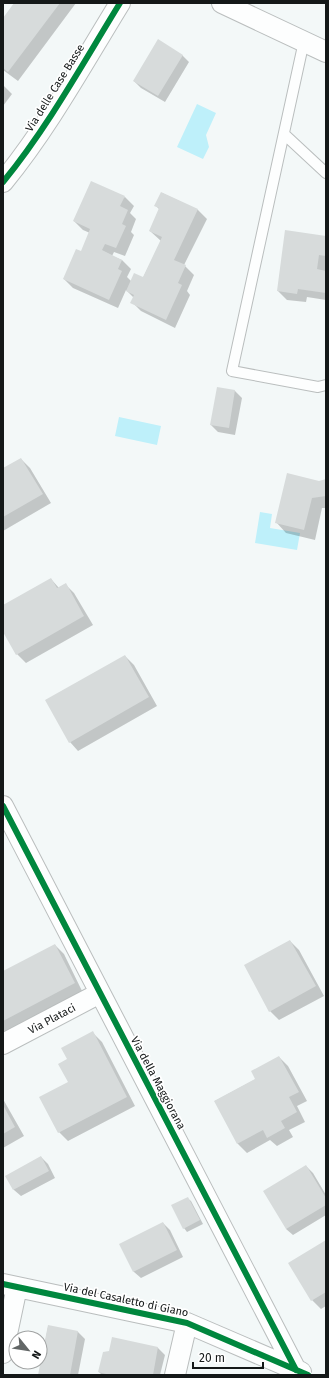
<svg xmlns="http://www.w3.org/2000/svg" width="329" height="1378" viewBox="0 0 329 1378" font-family="'Fira Sans',sans-serif">
<style>
.water{fill:#bef0fa}
.shadow{fill:#0003}
.building{fill:#d7dbdb}
.lines{fill:none;stroke-linecap:round;stroke-linejoin:round}
.service-casing{stroke:#babebe;stroke-width:12}
.minor-casing{stroke:#babebe;stroke-width:22}
.service{stroke:#fdfefe;stroke-width:10}
.minor{stroke:#fdfefe;stroke-width:20}
.cycleway-casing{stroke:#fff;stroke-width:8}
.cycleway{stroke:#00873e;stroke-width:6}
.labels{text-anchor:middle;dominant-baseline:central;stroke-width:3.5;stroke-linejoin:round;paint-order:stroke}
.street-label{font-size:11px;fill:#141818;stroke:#fff}
</style>
<rect width="100%" height="100%" fill="#f3f8f8"/>
<path class="water" d="M197,104l19,9 -10,22 3,12 -6,12 -26,-12z
M119,417l42,9 -4,19 -42,-9z
M260,512l12,2 -2,14 30,5 -3,17 -42,-7z"/>
<path class="shadow" d="M16,3h60l-58,78 -15,-11v-50z
M182,55l7,7 -24,40 -24,-14 -7,-7z
M3,85l9,9 -9,12z
M162,193l36,17 9,9 -23,46 10,10 -7,16 3,4 -15,33 -34,-17 -9,-9 2,-4 -8,-8 -8,18 -45,-20 -9,-9 17,-26 9,-20 -7,-3 -9,-9 51,-24 9,9 -4,7 6,6 -5,13 3,3 -9,21 -11,-4 -2,4 10,4 9,9 -4,8 4,4 12,-3 18,-37 -11,-10 10,-21 -4,-4z
M326,237v63l-19,-3 -1,5 -19,-2 -9,-9z
M218,389l17,2 7,7 -7,37 -17,-3 -7,-7z
M21,459l9,9 21,35 -48,28v-61z
M326,480v28h-4l-7,32 -29,-7 -10,-11 43,-40z
M51,579l8,9 6,-4 9,9 19,32 -67,38 -9,-9 -14,-24v-24z
M125,656l9,9 23,41 -79,45 -8,-9z
M290,941l9,9 25,46 -45,24 -9,-9z
M55,945l9,9 19,39 -77,40 -3,-4v-57z
M93,1033l9,9 33,64 -67,35 -9,-9 10,-50 -1,-22z
M279,1057l9,9 19,35 -10,5 8,16 -16,8 4,7 -16,9 -7,-6 -23,13 -9,-9 -23,-43 41,-22z
M3,1099l21,37 -21,12z
M41,1157l7,7 7,14 -34,18 -7,-6 -7,-14z
M306,1166l7,7 13,22v20l-33,20 -7,-6z
M187,1198l4,3 12,23 -16,8 -3,-4z
M163,1223l7,7 13,27 -42,21 -7,-6 -13,-27z
M326,1241v65l-5,3 -9,-9z
M48,1327l30,5 7,7 -7,36h-39z
M113,1338l45,10 7,7 -5,20h-58l-3,-3 11,-20z"/>
<path class="building" d="M14,3h46l-52,69 -5,-4v-50z
M158,39l25,16 -25,41 -25,-15z
M91,181l34,15 -5,10 8,4 -6,14 4,2 -10,22 -11,-4 -3,6 20,10 -4,9 4,2 -13,29 -46,-21 13,-30 5,2 9,-22 -17,-8z
M161,192l37,17 -24,51 12,5 -8,18 4,2 -16,35 -36,-17 4,-8 -8,-4 8,-18 9,4 19,-40 -13,-6 10,-23 -5,-2z
M285,230l41,6v20l-7,-1 -2,14 9,2v22l-28,-4 -1,5 -20,-3z
M217,387l18,3 -6,38 -19,-3z
M21,458l22,36 -40,23v-49z
M287,473l32,8 7,-2v17l-14,2 -8,32 -29,-7z
M51,578l6,10 9,-5 18,33 -68,39 -13,-23v-27z
M125,655l24,42 -80,46 -24,-43z
M290,940l26,46 -47,26 -25,-47z
M55,944l20,39 -72,38v-50z
M93,1031l34,66 -69,36 -19,-36 29,-15 -10,-18 9,-5 -6,-11z
M279,1056l20,36 -10,5 8,15 -16,9 4,7 -18,10 -4,-8 -26,14 -23,-43 41,-22 -4,-8z
M3,1105l12,22 -12,7z
M41,1156l8,15 -36,19 -8,-14z
M306,1165l20,33v7l-40,24 -23,-38z
M188,1197l12,23 -17,9 -12,-24z
M163,1222l14,28 -44,22 -14,-28z
M326,1240v52l-15,9 -23,-38z
M48,1325l30,6 -8,44h-32z
M112,1337l46,10 -5,28h-43l-12,-3 5,-20 6,-1z"/>
<g class="lines">
<g class="service-casing">
<path id="service" d="M304,41l-72,330 86,16 8,-2
M284,134l42,39"/>
</g>
<g class="minor-casing">
<path id="minor" d="M222,3l104,49
M3,182c45,-55 80,-119 117,-179
M3,806l293,564
M3,1044l97,-51
M3,1284l184,39 114,49
M3,1353l14,-66
M175,1375l12,-52"/>
</g>
<use href="#service" class="service"/>
<use href="#minor" class="minor"/>
<g class="cycleway-casing">
<path id="cycleway" d="M3,182c45,-55 80,-119 117,-179
M3,806l293,564
M3,1284l184,39 121,52"/>
</g>
<use href="#cycleway" class="cycleway"/>
</g>
<g class="labels">
<g class="street-label">
<text transform="translate(55 88) rotate(-58)">Via delle Case Basse</text>
<text transform="translate(52 1019) rotate(-28)">Via Plataci</text>
<text transform="translate(158 1083) rotate(62)">Via della Maggiorana</text>
<text transform="translate(126 1300) rotate(12)">Via del Casaletto di Giano</text>
</g>
</g>
<rect width="329" height="1378" fill="none" stroke="#141818" stroke-width="8"/>
<g transform="translate(28 1350) rotate(120)"><circle r="19" fill="#ffffff" stroke="#a1a3a3"/>
<path d="M0-3L7 15L0 10L-7 15Z" fill="#626666"/>
<text y="-6" font-size="11" font-weight="bold" text-anchor="middle" fill="#141818">N</text>
</g>
<path d="M193 1362v6h70v-6" fill="none" stroke="#141818" stroke-width="2"/>
<text x="199" y="1362" font-size="12" fill="#141818" stroke="#ffffff" stroke-width="3" paint-order="stroke">20 m</text>
</svg>
